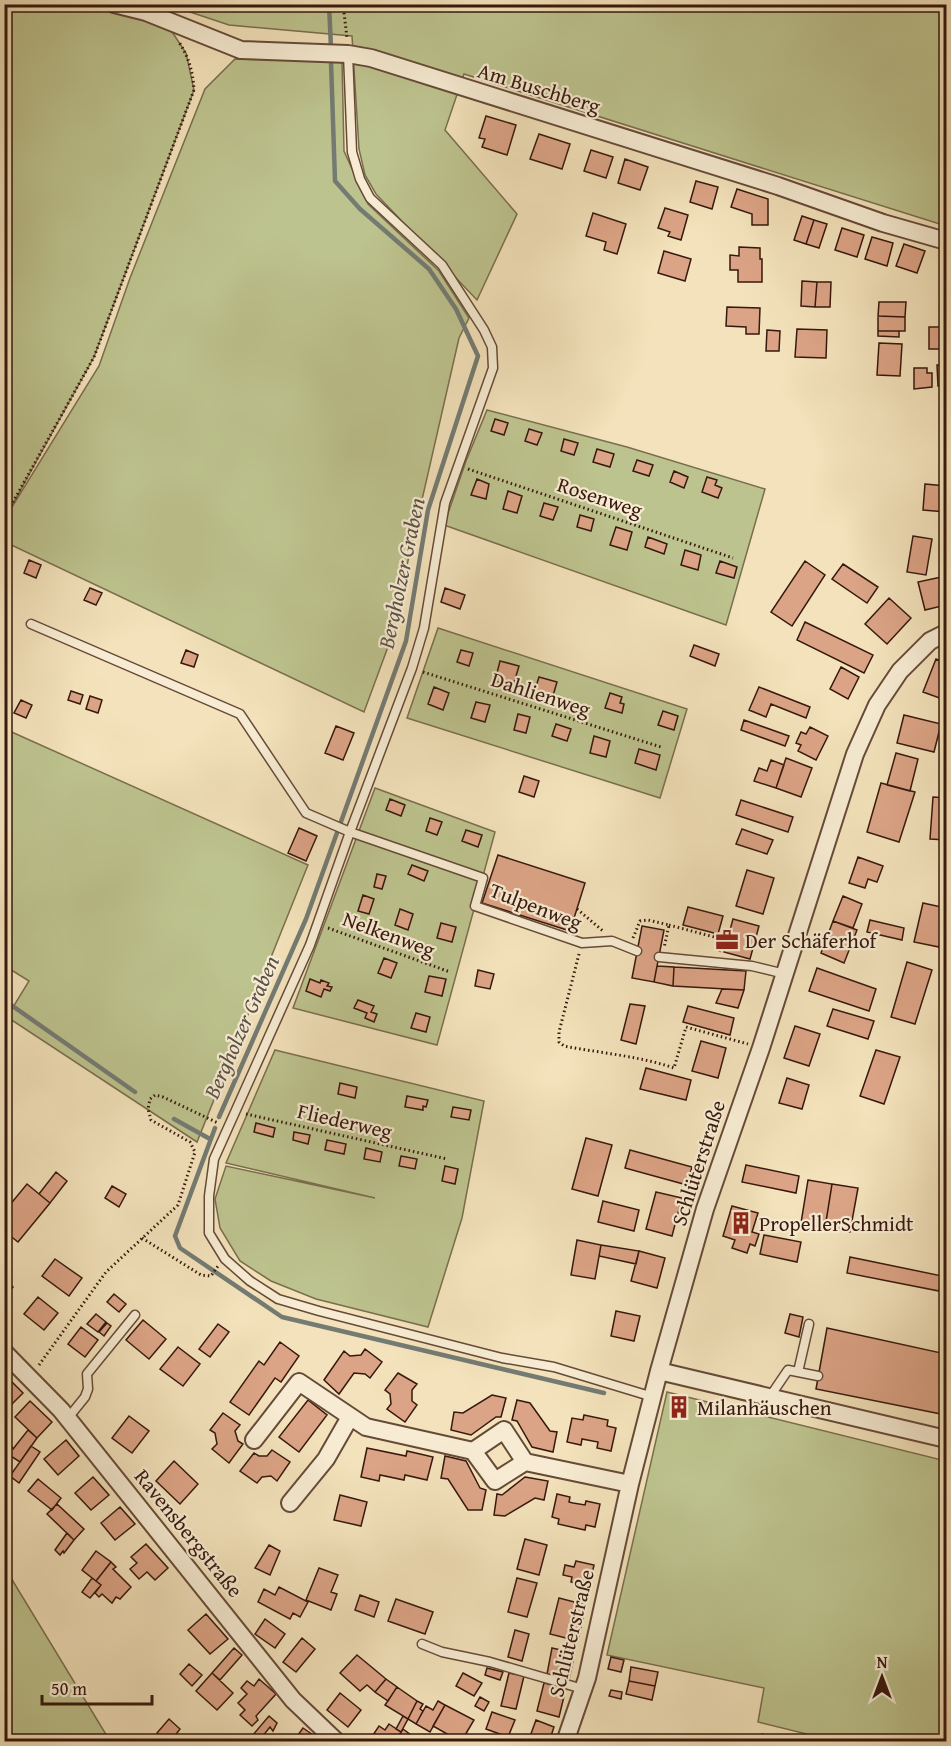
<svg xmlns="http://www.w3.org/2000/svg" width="951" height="1746" viewBox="0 0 951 1746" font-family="'Gentium Book Plus',serif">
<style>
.green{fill:#bdc38e;stroke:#7a6e4e;stroke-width:1.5}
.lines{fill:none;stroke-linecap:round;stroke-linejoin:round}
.stream{stroke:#747b73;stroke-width:4.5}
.building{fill:#dca486;stroke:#37180d;stroke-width:1.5}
.service-casing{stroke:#664a38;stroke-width:11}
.minor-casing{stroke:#664a38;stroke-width:20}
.path{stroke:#37180d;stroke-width:3;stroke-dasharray:1.5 3;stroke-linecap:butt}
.service{stroke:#f7ecd3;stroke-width:8}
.minor{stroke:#f7ecd3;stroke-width:16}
.labels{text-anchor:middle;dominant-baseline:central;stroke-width:4.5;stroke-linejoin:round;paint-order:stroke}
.street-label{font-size:21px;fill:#37180d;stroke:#f7ecd3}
.poi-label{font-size:21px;fill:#37180d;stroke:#f7ecd3;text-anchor:start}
.water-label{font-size:22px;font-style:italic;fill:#5b5248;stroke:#f7ecd3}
</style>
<rect width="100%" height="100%" fill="#f3e2bb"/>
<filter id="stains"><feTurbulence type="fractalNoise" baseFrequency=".00333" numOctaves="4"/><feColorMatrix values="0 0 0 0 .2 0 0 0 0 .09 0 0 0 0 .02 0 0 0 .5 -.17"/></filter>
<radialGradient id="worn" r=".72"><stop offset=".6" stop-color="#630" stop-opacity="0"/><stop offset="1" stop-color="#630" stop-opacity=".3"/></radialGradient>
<path class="green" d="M5,5h109l51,16 21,32 8,37 -100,267 -89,161z
M169,5h777v221l-482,-152 -19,56 72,84 -40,86 -101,-106 -11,-19 -6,-26 -7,-113 -123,-11z
M235,59l107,2 2,90 24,53 71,67 30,47 -10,20 -70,306 -25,68 -359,-170 -1,-22 95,-154 31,-88 75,-189z
M487,410l140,37 138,42 -39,136 -282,-100 22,-64z
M438,628l249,81 -27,89 -253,-80z
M5,729l303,136 -111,277 -190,-125 22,-36 -24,-15z
M375,788l120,44 -58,213 -144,-37z
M275,1050l209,51 -22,117 -34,109 -112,-28 -45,-18 -31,-20 -20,-33 -5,-29 11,-33 149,32 -149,-35z
M667,1392l279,69v280h-111l-77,-19 6,-34 -157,-33z
M4,1568h1l105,173h-105z"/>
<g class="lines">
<path class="stream" d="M329,4l2,44
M4,1000l131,92
M219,1117l87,-198 100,-278 22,-131 50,-154 -22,-47 -27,-40 -69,-60 -25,-28 -4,-119
M174,1119l36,20
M215,1128l-40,108 5,12 102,69 322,76"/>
</g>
<path class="building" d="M486,116l30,9 -9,30 -25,-8 3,-8 -6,-1z
M539,134l31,10 -8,25 -32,-10z
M591,150l22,7 -7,21 -22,-7z
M625,159l23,8 -8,23 -22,-7z
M696,181l22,6 -6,22 -22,-7z
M737,189l31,10v26h-16v-11l-21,-7z
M665,208l23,7 -7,25 -13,-4 2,-4 -12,-4z
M593,213l33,11 -9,30 -13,-4 2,-8 -20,-6z
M802,216l12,4 -8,24 -12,-4z
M814,220l13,4 -8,24 -13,-4z
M842,228l22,7 -7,22 -22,-7z
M872,237l21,6 -6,23 -22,-7z
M904,244l21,7 -8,22 -21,-7z
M739,247l21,1v11h2v23h-24v-12h-8v-15l9,1z
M664,251l27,8 -6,22 -27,-8z
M946,264v23l-6,-3z
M802,281l15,1 -2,25 -14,-1z
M817,282h14l-1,25h-15z
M879,302h27l-1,15 -27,-1z
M727,307l33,1 -1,26h-13v-7l-20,-1z
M878,316l27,1v14h-27z
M929,327h17v22h-17z
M797,329l30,1 -1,28 -31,-1z
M767,330l13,1 -1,20h-13z
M878,331h21v6l-21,-1z
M879,343l23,1 -2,32 -23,-1z
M937,365h9v21h-8z
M914,368h13v5h5v14l-18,2z
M495,419l13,4 -4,12 -13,-4z
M529,429l13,4 -5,12 -12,-4z
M564,439l14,4 -4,12 -13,-4z
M597,449l17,5 -4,13 -17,-5z
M637,460l16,5 -4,11 -16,-5z
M674,471l14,6 -4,11 -14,-6z
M707,477l10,3 -2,5 7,3 -4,10 -16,-6z
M477,479l12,5 -3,15 -15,-4z
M925,484l21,2v26l-23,-2z
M508,491l14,5 -5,17 -14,-4z
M544,503l14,4 -5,13 -13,-4z
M580,515l14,4 -3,12 -14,-4z
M616,527l16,5 -5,18 -17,-5z
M913,536l19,3 -6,36 -19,-3z
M648,537l19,7 -3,10 -19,-7z
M685,550l16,5 -3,15 -17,-5z
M29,560l12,5 -5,13 -12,-5z
M720,561l17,6 -3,11 -18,-5z
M805,561l20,14 -33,51 -21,-14z
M843,564l35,23 -11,16 -35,-24z
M946,576v29l-21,5 -7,-28z
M90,588l12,5 -6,12 -12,-5z
M445,588l20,7 -5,14 -19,-7z
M889,598l22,20 -24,26 -22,-20z
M805,622l68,33 -9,18 -67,-33z
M694,645l25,9 -4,12 -25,-10z
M186,650l12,5 -4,12 -13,-4z
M461,650l12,3 -4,13 -12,-4z
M936,659l10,4 -1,37 -22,-8z
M500,661l19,5 -6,20 -18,-5z
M841,667l18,10 -11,22 -18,-10z
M539,677l18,5 -5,17 -18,-6z
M434,687l15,6 -6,17 -15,-6z
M759,687l51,20 -4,11 -35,-14 -5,13 -17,-7z
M71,691l12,4 -3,9 -12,-4z
M610,693l12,4 -2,6 4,1 -2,9 -17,-5z
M90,696l12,4 -4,13 -12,-4z
M21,700l11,5 -6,13 -12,-5z
M476,702l14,3 -5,17 -14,-4z
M663,711l15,5 -4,14 -16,-5z
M518,714l12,3 -4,16 -12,-3z
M904,715l37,9 -7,28 -37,-9z
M744,720l45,16 -4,10 -44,-16z
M556,724l15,5 -4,12 -15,-5z
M336,726l18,7 -11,27 -18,-7z
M810,727l18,9 -12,24 -18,-9 3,-6 -5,-2 5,-11 5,2z
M594,736l16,5 -4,16 -16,-4z
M639,749l21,6 -4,15 -21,-7z
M896,753l22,6 -8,32 -23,-6z
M786,758l26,10 -11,29 -25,-9z
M771,760l13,5 -8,23 -22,-7 5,-13 8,3z
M524,776l15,5 -5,16 -15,-5z
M881,783l34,9 -16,50 -32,-10z
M933,797l13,1v42l-16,-1z
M390,799l15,6 -4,11 -15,-6z
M741,800l52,17 -5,15 -52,-17z
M430,818l12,4 -5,13 -11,-4z
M299,828l18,8 -11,25 -18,-8z
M742,829l31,11 -6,14 -31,-10z
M466,830l16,5 -4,12 -16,-6z
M498,855l87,28 -15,48 -88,-28z
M858,857l25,9 -6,16 -9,-3 -3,9 -16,-5z
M412,865l16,6 -4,10 -16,-7z
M747,870l27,8 -11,36 -27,-8z
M377,874l9,2 -4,13 -8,-2z
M363,895l11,4 -5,15 -11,-3z
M843,896l19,8 -9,24 -20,-7z
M923,903l23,5 -7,39 -25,-5z
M688,907l35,9 -5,18 -35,-9z
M400,909l13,5 -5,16 -13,-5z
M733,919l26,7 -9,33 -26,-7z
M870,920l34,8 -2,12 -35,-8z
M833,921l24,9 -13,33 -23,-10z
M441,923l15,4 -4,15 -15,-4z
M642,926l22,4 -10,52 -22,-4z
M384,958l13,5 -6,15 -13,-5z
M907,962l25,8 -17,54 -24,-7z
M657,966l17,1 -1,19 -19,-4z
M674,967l72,4 -2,19 -71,-4z
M817,968l59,21 -7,22 -60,-20z
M478,970l16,4 -4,15 -15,-3z
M429,976l17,3 -4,17 -17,-4z
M310,979l10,4 1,-3 8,3 -2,3 5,1 -2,4 -6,-2 -3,8 -15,-6z
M722,989l22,1 -6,18 -22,-5z
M358,1000l16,6 -3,6 6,2 -3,8 -9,-4 2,-5 -13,-5z
M630,1004l15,2 -9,38 -15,-4z
M688,1006l46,12 -4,17 -47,-13z
M833,1009l41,12 -6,18 -41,-13z
M416,1013l14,4 -4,15 -15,-4z
M795,1026l25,8 -11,32 -25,-8z
M701,1041l25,7 -8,30 -26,-7z
M876,1050l24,7 -16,47 -24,-8z
M646,1068l45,12 -5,20 -46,-11z
M787,1078l22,7 -7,24 -23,-6z
M340,1083l17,4 -2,11 -17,-4z
M407,1096l21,4 -2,7 -3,-1v4l-18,-3z
M453,1107l18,3 -2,10 -18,-3z
M256,1123l19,5 -2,9 -19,-5z
M294,1132l16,3 -2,9 -15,-4z
M586,1138l26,7 -14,51 -26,-7z
M327,1140l19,4 -2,10 -19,-4z
M366,1148l16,4 -2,10 -16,-3z
M630,1150l62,17 -5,18 -62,-17z
M401,1156l16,3 -2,10 -16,-3z
M746,1165l53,11 -3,17 -54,-11z
M445,1166l13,3 -3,15 -13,-3z
M56,1172l11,9 -17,22 -11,-9z
M808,1180l24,4 -7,44 -24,-5z
M27,1184l23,19 -32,39 -14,-11v-19z
M832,1184l26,4 -8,44 -25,-4z
M112,1186l14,8 -7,13 -14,-9z
M656,1192l26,6 -10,38 -26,-7z
M603,1201l36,9 -5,21 -36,-9z
M732,1206l26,7 -6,19 7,2 -4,12 -5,-2 -3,9 -15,-5 3,-8 -12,-4z
M764,1235l37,7 -4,20 -37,-8z
M577,1240l24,5 -6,34 -24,-4z
M601,1245l38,6 -3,13 -37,-8z
M639,1251l26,7 -8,30 -26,-7z
M850,1257l92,19 -3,15 -92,-18z
M55,1259l27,19 -13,18 -27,-20z
M4,1280l9,7 -9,10z
M114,1294l12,10 -7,8 -12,-10z
M38,1297l20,16 -14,17 -20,-16z
M616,1311l24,5 -6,25 -23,-5z
M96,1314l10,8 -8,10 -11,-8z
M790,1314l13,3 -4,20 -14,-4z
M143,1320l23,19 -17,20 -23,-19z
M107,1323l4,3 -7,10 -5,-4z
M218,1324l11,8 -19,25 -11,-8z
M81,1327l17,13 -13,17 -17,-13z
M827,1328l119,26v61l-130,-26z
M280,1342l19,14 -18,26 -6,-4 -26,37 -19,-13 29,-41 5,4z
M178,1347l22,17 -17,22 -23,-17z
M365,1349l17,13 -12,16 -5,-4 -11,-1 -15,21 -15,-14 20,-29 6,5 11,-1z
M398,1373l19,11 -5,6v11l5,4 -12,17 -18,-13 4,-5 -1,-10 -5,-4z
M6,1376l17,17 -14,14 -5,-5z
M492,1395l14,3 -5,19h-5l-25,18 -20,-5 3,-18 9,1z
M308,1400l19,15 -28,37 -20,-15z
M517,1400l13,3 20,28 7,1 -4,20 -21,-5 -15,-26 -5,-1z
M677,1400l7,2 -3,12 -7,-2z
M30,1401l22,21 -15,16 -22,-21z
M223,1413l17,12 -5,6 3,10 5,3 -14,19 -17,-14 5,-5 -2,-11 -5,-3z
M584,1415l24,5 -1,6 9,2 -5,23 -14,-3 1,-6 -16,-3 -1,6 -14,-3 5,-24 11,2z
M129,1416l20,15 -17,22 -20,-15z
M28,1430l9,8 -17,24 -14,-9 6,-6 1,2z
M66,1440l13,16 -21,19 -14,-16z
M31,1446l9,6 -21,31 -9,-7z
M367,1448l39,8 1,-5 26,6 -6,23 -22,-5 -1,5 -24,-5 -1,6 -18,-4z
M272,1450l18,12 -13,19 -6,-5 -9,1 -5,6 -17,-12 14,-18 5,3h8z
M445,1456l21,5 14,27 6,2 -4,20h-14l-20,-31 -7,-1z
M174,1461l24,23 -18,20 -24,-23z
M93,1477l16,18 -18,15 -16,-17z
M525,1477l23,4 -4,19 -9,-2 -30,18 -11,-1 3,-21 5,1z
M38,1479l23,19 -9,12 -24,-19z
M557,1494l13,3 -1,5 4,1 12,2 1,-4 14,3 -5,23 -9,-2 -1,5 -27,-6 1,-5 -7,-2z
M340,1495l27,7 -6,24 -27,-6z
M57,1504l27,25 -10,11 -27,-26z
M120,1507l15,17 -20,16 -14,-17z
M67,1533l7,7 -10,13 -1,-2 -3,4 -5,-5z
M525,1539l22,6 -8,30 -22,-6z
M146,1544l22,24 -13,12 -8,-8 -8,7 -9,-10 7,-6 -6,-6z
M269,1545l11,6 -10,24 -15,-7z
M96,1551l15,11 -15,19 -14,-11z
M576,1561l18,4 -5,22 -18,-5 1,-5 -9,-2 2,-10 9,2z
M111,1562l5,5 -3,2 18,18 -11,12 -4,-2 -4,6 -10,-9 -3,3 -4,-4 6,-8 -5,-4z
M319,1568l19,7 -7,17 6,2 -6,16 -25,-10z
M92,1578l9,7 -11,13 -8,-6z
M517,1578l20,5 -10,34 -19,-5z
M279,1587l29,15 -8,15 -7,-4 -3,6 -32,-17 6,-13 11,6z
M360,1595l19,7 -5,15 -19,-7z
M559,1598l27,7 -8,36 -28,-7z
M396,1599l37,13 -8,22 -37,-13z
M206,1614l22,25 -18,15 -22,-24z
M265,1619l20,15 -10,14 -20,-14z
M515,1630l14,4 -7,27 -14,-4z
M302,1638l13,11 -19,23 -13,-10z
M234,1648l8,7 -22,25 -8,-7z
M552,1648l23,5 -6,26 -22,-5z
M357,1655l29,24 -11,13 -8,-7 -7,6 -20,-18z
M611,1657l13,3 -3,12 -13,-3z
M189,1664l13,11 -10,11 -12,-12z
M631,1667l27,5 -3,14 -26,-5z
M487,1668l16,4 -3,8 -15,-5z
M212,1673l21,20 -16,17 -21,-19z
M463,1673l19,10 -8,13 -18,-10z
M509,1673l15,3 -8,33 -15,-3z
M259,1679l17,15 -20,22 2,4 -6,6 -12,-11 5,-5 -7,-7 9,-9 -6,-6 6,-7 7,5z
M386,1679l11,8 -9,14 -13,-9z
M629,1681l26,5 -3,14 -26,-6z
M544,1683l22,5 -7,29 -22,-6z
M397,1687l20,14 -9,18 -23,-14z
M611,1690l11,2 -1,7 -12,-3z
M340,1693l21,17 -13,17 -21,-17z
M480,1697l9,5 -5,9 -9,-5z
M417,1701l6,3 -3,5 3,2 -7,13 -8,-5z
M438,1701l7,4 -15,27 -14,-8 10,-18 7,4z
M445,1705l29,15 -13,22 -28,-16z
M492,1712l23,8 -7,17 -22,-8z
M269,1716l8,7 -4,8 -3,-4 -12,15 -6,-6z
M403,1716l5,3 -7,13 -5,-3z
M169,1719l11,10 -10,13h-4l-9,-9z
M536,1720l18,7 -5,15h-21z
M389,1724l12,8 -6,10 -26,-1 10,-15 6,4z
M303,1728l19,13 -1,1h-28z
M403,1729l8,6 -4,7h-12z
M762,1734l17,5 -1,3h-18z
M698,1735l19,7h-21z"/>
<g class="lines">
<g class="service-casing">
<path id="service" d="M348,54l4,98 8,27 10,19 72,67 42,65 8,17 1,21 -48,135 -21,125 -12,40 -62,164 -40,113 -96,214 -5,37v37l16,26 25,22 28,18 41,12 183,47 52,9 99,30
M31,624l209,90 66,99 44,19 133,46 -8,28 107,37 30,-2 25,10
M659,957l93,9 33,8
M798,1372l11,-48
M769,1398l19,-28 30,6
M68,1418l17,-21 3,-8 -1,-15 48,-59
M422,1644l20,8 48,10 93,27"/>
</g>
<g class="minor-casing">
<path id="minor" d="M114,4l32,8 95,38 107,4 23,4 407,128 105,37 63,18
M4,1352l57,58 232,290 44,42
M659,1371l287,68
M254,1440l45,-58 67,45 107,24 22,30 30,-19 -21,-32 -31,21
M525,1462l105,22
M290,1503l36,-44 24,-42
M565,1742l22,-64 43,-194 29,-113 46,-162 56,-161 94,-294 22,-49 23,-34 30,-30 16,-8"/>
</g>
<path class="path" d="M343,4l4,34
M468,469l265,89
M4,518l90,-161 100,-267c-1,-18 -5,-32 -15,-48
M423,672l238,75
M577,909l26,22
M669,925l53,14 -2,13
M328,928l122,44
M633,938l7,-17 8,-1 21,5 -5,23
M579,954l-20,78v10l5,4c36,7 75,10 110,22l12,-41 62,17
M246,1114l201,45
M142,1238l59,37 10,1 7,-10
M39,1365l67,-93 72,-67 17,-53 -5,-10 -39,-22 -3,-11 2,-10 5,-4 8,2 55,26"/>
<use href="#service" class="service"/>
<use href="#minor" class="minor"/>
</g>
<defs>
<g id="office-bare" transform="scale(1.8)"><path d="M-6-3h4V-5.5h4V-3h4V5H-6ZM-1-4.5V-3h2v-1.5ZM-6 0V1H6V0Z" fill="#8f2418" stroke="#f7ecd3" stroke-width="2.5" paint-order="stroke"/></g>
<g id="building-bare" transform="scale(1.8)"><path d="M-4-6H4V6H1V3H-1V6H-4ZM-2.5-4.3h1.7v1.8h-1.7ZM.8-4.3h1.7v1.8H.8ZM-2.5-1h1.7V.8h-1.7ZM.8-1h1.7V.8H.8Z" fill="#8f2418" stroke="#f7ecd3" stroke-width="2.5" paint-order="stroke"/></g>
</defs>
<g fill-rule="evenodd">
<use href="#office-bare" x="727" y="940"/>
<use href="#building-bare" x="741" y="1223"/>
<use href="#building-bare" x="679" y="1407"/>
</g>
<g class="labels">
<g class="street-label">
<text transform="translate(539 88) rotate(17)">Am Buschberg</text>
<text transform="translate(600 497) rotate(18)">Rosenweg</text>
<text transform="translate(541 694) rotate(18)">Dahlienweg</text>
<text transform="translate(536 906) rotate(21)">Tulpenweg</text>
<text transform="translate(389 934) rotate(20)">Nelkenweg</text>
<text transform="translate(345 1121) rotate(13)">Fliederweg</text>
<text transform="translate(698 1163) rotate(-72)">Schlüterstraße</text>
<text transform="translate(189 1533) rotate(51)">Ravensbergstraße</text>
<text transform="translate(571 1633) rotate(-76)">Schlüterstraße</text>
</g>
<g class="poi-label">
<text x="745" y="940">Der Schäferhof</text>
<text x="759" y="1223">PropellerSchmidt</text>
<text x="697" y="1407">Milanhäuschen</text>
</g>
<g class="water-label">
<text transform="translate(401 573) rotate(-78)">Bergholzer Graben</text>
<text transform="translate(241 1027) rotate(-66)">Bergholzer Graben</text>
</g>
</g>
<rect width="951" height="1746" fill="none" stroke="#f3e2bb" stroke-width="24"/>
<rect x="6" y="6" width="939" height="1734" fill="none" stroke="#37180d" stroke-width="3"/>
<rect x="12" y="12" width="927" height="1722" fill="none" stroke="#37180d" stroke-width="1.5"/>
<g transform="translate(882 1677)" stroke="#f7ecd3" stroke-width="4.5" paint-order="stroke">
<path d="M0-4.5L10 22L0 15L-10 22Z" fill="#37180d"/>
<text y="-9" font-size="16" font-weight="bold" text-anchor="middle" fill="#37180d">N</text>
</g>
<path d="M42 1695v9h110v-9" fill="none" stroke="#37180d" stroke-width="3"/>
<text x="51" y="1695" font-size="18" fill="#37180d" stroke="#f7ecd3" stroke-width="4.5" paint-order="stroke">50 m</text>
<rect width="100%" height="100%" filter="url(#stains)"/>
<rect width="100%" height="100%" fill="url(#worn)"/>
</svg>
